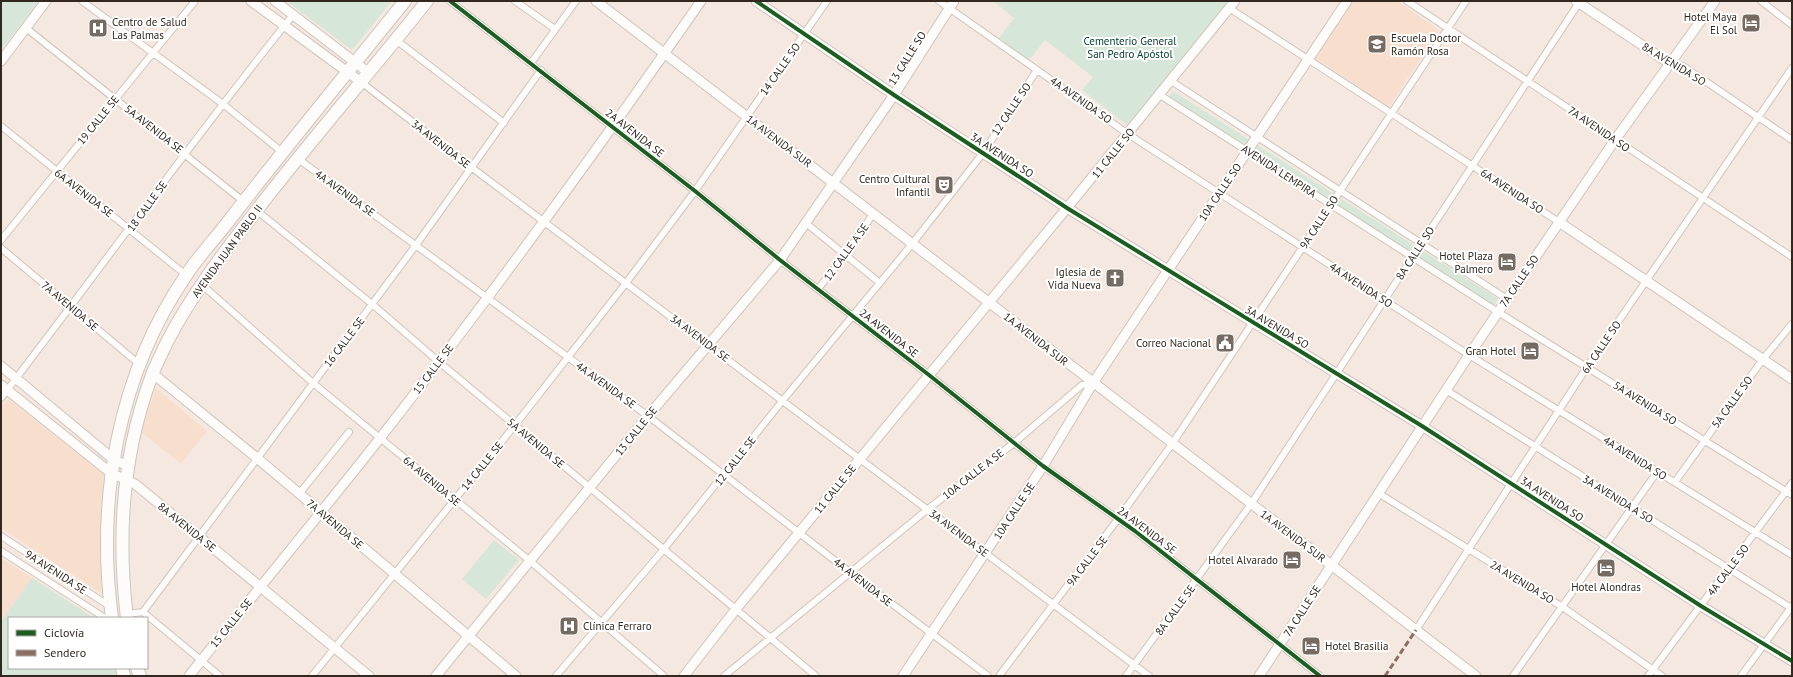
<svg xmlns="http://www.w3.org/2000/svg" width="1793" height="677" viewBox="0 0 1793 677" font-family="'PT Sans',sans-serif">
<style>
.built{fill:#f8dfcd}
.green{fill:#d6e7d9}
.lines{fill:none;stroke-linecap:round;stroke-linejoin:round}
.street-casing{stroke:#cec4bc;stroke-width:8}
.secondary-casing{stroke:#cec4bc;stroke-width:11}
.highway-casing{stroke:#cec4bc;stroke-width:14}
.street{stroke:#fefcfa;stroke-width:6}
.secondary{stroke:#fefcfa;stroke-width:9}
.highway{stroke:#fefcfa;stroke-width:12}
.quiet{stroke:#8d6e63;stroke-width:3;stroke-dasharray:6 3;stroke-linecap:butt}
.cycleway-casing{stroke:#fff;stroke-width:6}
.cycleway{stroke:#1b5e20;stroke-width:4}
.labels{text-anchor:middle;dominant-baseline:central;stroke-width:4;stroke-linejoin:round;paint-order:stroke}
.poi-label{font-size:11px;fill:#322820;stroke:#fff;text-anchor:end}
.park-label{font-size:11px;fill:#09432f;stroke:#fff}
.street-label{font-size:11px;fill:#322820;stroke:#fff}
</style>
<rect width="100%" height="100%" fill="#f5e8e0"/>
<path class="built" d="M1352,1h45l42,29 -50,77 -75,-50z
M156,388l51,43 -26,33 -40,-32z
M8,399l98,77 -6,72 2,46 -101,-66v-120z
M1,558l31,20 -31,43z"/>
<path class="green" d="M1,1h38l-38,49z
M286,1h106l-40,49z
M993,1h236l-102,124 -45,-35 11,-13 -48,-37 -16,20 -30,-22 15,-20z
M1173,91l325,208 -5,8 -325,-208z
M494,540l25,20 -33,39 -24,-20z
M32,578l62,40h-85v50h106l2,8h-116v-55z"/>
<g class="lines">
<g class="street-casing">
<path id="street" d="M82,1l141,103 59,48
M450,1l245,190 85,69 149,115 114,91 92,65 185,145
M515,1l40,28
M939,1l189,133 341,221 323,200
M1407,1l385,256
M1761,1l31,24
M1229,8l330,214
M26,28l217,173
M396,40l108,83
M531,63l45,-62
M1669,63l14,3 109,74
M1171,81l336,218
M361,82l110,85 678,509
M1160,95l338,217 294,183
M1,126l185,149
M297,158l351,258 203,157 137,103
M256,210l116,94 67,58 377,314
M807,224l73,59
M1,240l194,-239
M1,248l138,116
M201,284l112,99 217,178 134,115
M818,289l28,-35 27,-40
M1446,390l345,218
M1,398c98,-127 191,-258 292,-383
M1675,482l88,-123 29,-35
M1378,493l183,113 101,70
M299,494l50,-62
M1,536l110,71
M1,551l104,67
M143,612l273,-367 125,-175
M127,614l16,-2 77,64
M1416,630l171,-263 205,-299
M312,676l203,-251 111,-142 69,-92 132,-190
M556,676l108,-127 119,-149 129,-156 71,-91 54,-83
M724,676l204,-167 86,-66 68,-58 11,-2
M999,676l119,-157 54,-75 294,-443
M1126,676l125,-172 329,-503
M1513,676l144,-204
M1648,676l144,-193
M1741,676l51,-70"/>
</g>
<g class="secondary-casing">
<path id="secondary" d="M251,1l110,81
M275,1l94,72
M596,1l880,675
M756,1l138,94 173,113 355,218 279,180 91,55
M1576,1l93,62
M1,61l45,-60
M1559,222l233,157
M1,366l112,93 15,7
M152,373l105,85 259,218
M1,385l110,88 24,11 234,192
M189,676c63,-80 129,-159 192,-239 111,-142 217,-288 320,-436
M436,676l212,-260 132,-156 114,-165 60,-94
M684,676l52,-67 331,-401 168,-207
M903,676l140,-210 50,-83 254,-382
M1259,676l210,-321 146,-215 100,-139"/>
</g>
<g class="highway-casing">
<path id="highway" d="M112,618c-16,-119 6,-244 75,-344 13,-20 30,-37 44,-56 57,-74 116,-145 174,-217
M127,618c-10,-82 -4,-166 25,-243 4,-11 10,-22 15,-33 24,-46 54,-86 86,-127 56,-73 117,-142 174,-214
M122,668l2,8
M137,668l3,8"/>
</g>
<use href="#street" class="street"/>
<use href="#secondary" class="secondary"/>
<use href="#highway" class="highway"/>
<path class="quiet" d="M1385,676l31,-46"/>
<g class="cycleway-casing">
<path id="cycleway" d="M450,1l245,190 85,69 149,115 114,91 92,65 185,145
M756,1l138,94 173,113 355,218 279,180 91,55"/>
</g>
<use href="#cycleway" class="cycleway"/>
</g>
<defs>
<g id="hotel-square" transform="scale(1)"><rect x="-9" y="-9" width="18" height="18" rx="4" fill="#766b63" stroke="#fff"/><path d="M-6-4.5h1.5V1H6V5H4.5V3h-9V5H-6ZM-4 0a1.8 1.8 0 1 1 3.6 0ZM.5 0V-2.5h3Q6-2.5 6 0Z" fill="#fff"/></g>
<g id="hospital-square" transform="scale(1)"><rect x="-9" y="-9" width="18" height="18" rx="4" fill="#766b63" stroke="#fff"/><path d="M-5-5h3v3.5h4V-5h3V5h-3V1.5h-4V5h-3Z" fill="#fff"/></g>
<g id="school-square" transform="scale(1)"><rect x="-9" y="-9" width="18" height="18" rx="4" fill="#766b63" stroke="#fff"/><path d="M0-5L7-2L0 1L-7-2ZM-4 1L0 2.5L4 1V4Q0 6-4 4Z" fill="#fff"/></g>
<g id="theatre-square" transform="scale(1)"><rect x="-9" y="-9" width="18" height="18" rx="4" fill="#766b63" stroke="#fff"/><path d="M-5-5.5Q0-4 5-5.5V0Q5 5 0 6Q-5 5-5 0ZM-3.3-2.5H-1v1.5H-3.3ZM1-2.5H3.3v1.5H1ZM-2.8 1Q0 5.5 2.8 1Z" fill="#fff"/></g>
<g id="church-square" transform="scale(1)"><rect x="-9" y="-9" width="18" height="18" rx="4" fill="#766b63" stroke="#fff"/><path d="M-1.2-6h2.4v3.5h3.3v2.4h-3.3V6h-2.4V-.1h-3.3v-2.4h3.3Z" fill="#fff"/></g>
<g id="civic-square" transform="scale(1)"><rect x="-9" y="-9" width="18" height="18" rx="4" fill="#766b63" stroke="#fff"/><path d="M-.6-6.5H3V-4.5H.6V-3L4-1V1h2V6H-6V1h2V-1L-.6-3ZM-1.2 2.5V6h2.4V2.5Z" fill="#fff"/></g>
</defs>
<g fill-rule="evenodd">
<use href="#hotel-square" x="1751" y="23"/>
<use href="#hospital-square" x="98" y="28"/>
<use href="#school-square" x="1377" y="44"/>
<use href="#theatre-square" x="944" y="185"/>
<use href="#hotel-square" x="1507" y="262"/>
<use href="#church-square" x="1115" y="278"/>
<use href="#civic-square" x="1225" y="343"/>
<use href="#hotel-square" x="1530" y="351"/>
<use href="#hotel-square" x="1292" y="560"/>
<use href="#hotel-square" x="1606" y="568"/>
<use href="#hospital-square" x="569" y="626"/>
<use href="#hotel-square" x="1311" y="646"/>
</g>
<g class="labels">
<g class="poi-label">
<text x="1737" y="17">Hotel Maya<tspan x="1737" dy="13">El Sol</tspan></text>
<text x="112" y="22" text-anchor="start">Centro de Salud<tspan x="112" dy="13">Las Palmas</tspan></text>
<text x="1391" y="38" text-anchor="start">Escuela Doctor<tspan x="1391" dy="13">Ramón Rosa</tspan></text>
<text x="930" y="179">Centro Cultural<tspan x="930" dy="13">Infantil</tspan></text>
<text x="1493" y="256">Hotel Plaza<tspan x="1493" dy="13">Palmero</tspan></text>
<text x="1101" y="272">Iglesia de<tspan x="1101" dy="13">Vida Nueva</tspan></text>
<text x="1211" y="343">Correo Nacional</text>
<text x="1516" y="351">Gran Hotel</text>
<text x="1278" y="560">Hotel Alvarado</text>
<text x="1606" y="587" text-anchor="middle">Hotel Alondras</text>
<text x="583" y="626" text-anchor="start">Clínica Ferraro</text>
<text x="1325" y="646" text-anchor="start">Hotel Brasilia</text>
</g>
<g class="park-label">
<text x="1130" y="41">Cementerio General<tspan x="1130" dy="13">San Pedro Apóstol</tspan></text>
</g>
<g class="street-label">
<text transform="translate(907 58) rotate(-58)">13 CALLE SO</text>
<text transform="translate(1674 64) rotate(31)">8A AVENIDA SO</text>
<text transform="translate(780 69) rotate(-55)">14 CALLE SO</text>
<text transform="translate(1081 100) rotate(35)">4A AVENIDA SO</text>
<text transform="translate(1011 109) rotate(-56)">12 CALLE SO</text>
<text transform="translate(98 120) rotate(-51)">19 CALLE SE</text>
<text transform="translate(154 129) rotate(38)">5A AVENIDA SE</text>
<text transform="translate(1599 129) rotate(34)">7A AVENIDA SO</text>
<text transform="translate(635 133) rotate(38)">2A AVENIDA SE</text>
<text transform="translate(779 141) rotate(37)">1A AVENIDA SUR</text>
<text transform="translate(441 144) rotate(38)">3A AVENIDA SE</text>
<text transform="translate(1113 153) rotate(-51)">11 CALLE SO</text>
<text transform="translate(1002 155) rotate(33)">3A AVENIDA SO</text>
<text transform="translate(1279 171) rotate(33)">AVENIDA LEMPIRA</text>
<text transform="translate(1512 191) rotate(33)">6A AVENIDA SO</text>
<text transform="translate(1220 192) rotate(-56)">10A CALLE SO</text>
<text transform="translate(84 193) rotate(38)">6A AVENIDA SE</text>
<text transform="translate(345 193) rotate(36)">4A AVENIDA SE</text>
<text transform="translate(147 206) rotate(-54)">18 CALLE SE</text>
<text transform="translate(1319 222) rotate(-57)">9A CALLE SO</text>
<text transform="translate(227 251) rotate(-54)">AVENIDA JUAN PABLO II</text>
<text transform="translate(846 252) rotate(-54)">12 CALLE A SE</text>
<text transform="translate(1415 253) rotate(-57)">8A CALLE SO</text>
<text transform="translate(1519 281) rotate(-56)">7A CALLE SO</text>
<text transform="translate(1361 285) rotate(33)">4A AVENIDA SO</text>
<text transform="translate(70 306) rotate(40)">7A AVENIDA SE</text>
<text transform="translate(1277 327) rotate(31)">3A AVENIDA SO</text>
<text transform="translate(889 333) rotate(38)">2A AVENIDA SE</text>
<text transform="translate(700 338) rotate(37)">3A AVENIDA SE</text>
<text transform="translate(1036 339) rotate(38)">1A AVENIDA SUR</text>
<text transform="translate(344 342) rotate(-53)">16 CALLE SE</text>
<text transform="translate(1601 347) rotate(-56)">6A CALLE SO</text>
<text transform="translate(433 369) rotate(-53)">15 CALLE SE</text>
<text transform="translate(606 385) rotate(36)">4A AVENIDA SE</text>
<text transform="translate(1732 402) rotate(-54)">5A CALLE SO</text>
<text transform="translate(1645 403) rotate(32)">5A AVENIDA SO</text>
<text transform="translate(636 431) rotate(-51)">13 CALLE SE</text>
<text transform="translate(536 443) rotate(40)">5A AVENIDA SE</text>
<text transform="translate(1635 458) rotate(32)">4A AVENIDA SO</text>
<text transform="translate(735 461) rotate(-52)">12 CALLE SE</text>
<text transform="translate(482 466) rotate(-51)">14 CALLE SE</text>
<text transform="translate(973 474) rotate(-38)">10A CALLE A SE</text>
<text transform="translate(432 481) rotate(40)">6A AVENIDA SE</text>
<text transform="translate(835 489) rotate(-51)">11 CALLE SE</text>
<text transform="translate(1552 499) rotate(33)">3A AVENIDA SO</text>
<text transform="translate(1618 499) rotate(32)">3A AVENIDA A SO</text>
<text transform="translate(1014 511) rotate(-57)">10A CALLE SE</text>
<text transform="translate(335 524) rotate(40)">7A AVENIDA SE</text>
<text transform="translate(187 527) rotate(39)">8A AVENIDA SE</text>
<text transform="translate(1147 530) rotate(37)">2A AVENIDA SE</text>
<text transform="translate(959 533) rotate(37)">3A AVENIDA SE</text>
<text transform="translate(1293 536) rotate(37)">1A AVENIDA SUR</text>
<text transform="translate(1087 561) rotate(-53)">9A CALLE SE</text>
<text transform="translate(1728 570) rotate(-53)">4A CALLE SO</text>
<text transform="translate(56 572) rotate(33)">9A AVENIDA SE</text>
<text transform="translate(863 582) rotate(38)">4A AVENIDA SE</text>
<text transform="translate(1522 582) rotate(31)">2A AVENIDA SO</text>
<text transform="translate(1175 610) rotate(-54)">8A CALLE SE</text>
<text transform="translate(1302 611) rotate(-57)">7A CALLE SE</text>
<text transform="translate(231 623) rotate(-51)">15 CALLE SE</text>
</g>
</g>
<rect width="1793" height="677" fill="none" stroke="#322820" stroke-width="4"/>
<rect x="8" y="617" width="140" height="52" fill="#ffffff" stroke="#ada9a6"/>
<rect x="16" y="630" width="20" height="6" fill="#1b5e20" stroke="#ada9a6"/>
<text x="44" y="637" font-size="12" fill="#322820">Ciclovía</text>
<rect x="16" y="650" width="20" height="6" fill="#8d6e63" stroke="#ada9a6"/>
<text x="44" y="657" font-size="12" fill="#322820">Sendero</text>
</svg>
